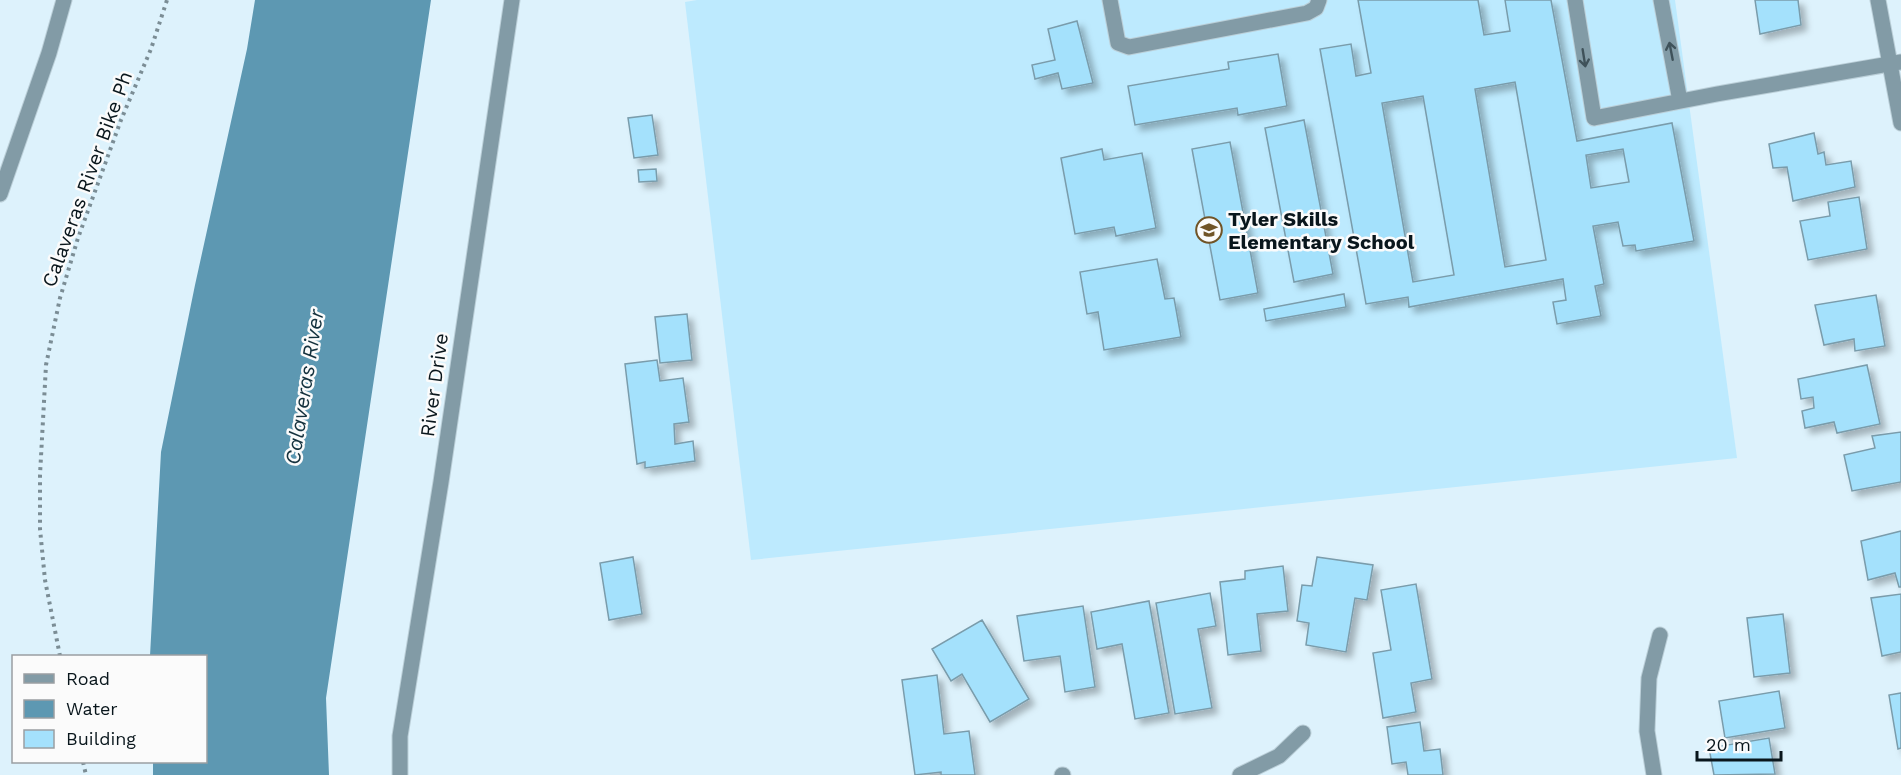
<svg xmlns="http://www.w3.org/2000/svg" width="1901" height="775" viewBox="0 0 1901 775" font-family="'Work Sans',sans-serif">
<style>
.built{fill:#bdeafe}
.water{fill:#5d98b2}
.building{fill:#a4e1fc;stroke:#7a9cab;stroke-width:1.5;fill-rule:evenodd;filter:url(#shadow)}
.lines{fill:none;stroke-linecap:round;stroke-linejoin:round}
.minor-casing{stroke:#bbcfd8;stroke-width:17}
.path{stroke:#7b8d95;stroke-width:4;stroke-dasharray:3 4.5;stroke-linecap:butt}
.minor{stroke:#829ba6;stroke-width:15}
.oneway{stroke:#3f525a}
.labels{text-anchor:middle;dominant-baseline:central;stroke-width:5;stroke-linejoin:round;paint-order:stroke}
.street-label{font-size:20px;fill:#09161c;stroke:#fbfbfb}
.poi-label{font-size:20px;font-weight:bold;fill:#09161c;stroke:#fbfbfb;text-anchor:start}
.water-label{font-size:21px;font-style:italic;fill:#14313d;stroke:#fbfbfb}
</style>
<defs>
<filter id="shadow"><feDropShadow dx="5.5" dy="5.5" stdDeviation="3" flood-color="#0004"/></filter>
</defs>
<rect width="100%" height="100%" fill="#ddf2fc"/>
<path class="built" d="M697,0h978l62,458 -986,102 -66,-558z"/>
<path class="water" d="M255,0h176l-105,698 3,77h-176v-13h53v-106h-56l11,-204 34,-167 52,-236z"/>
<path class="building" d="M1358,0h120l6,35 26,-4 -5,-31h46l26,141 95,-18 22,118 -58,10 -1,-6 -12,1 -5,-24 -25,4 11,58 -9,2 6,30 -44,8 -4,-22 13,-2 -3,-21 -154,28 -1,-10 -42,7 -46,-255 31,-5 5,32 15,-3zM1515,82l31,178 -41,7 -30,-178zM1423,96l31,179 -41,7 -31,-179zM1623,149l6,33 -38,6 -5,-33z
M1755,0h43l3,25 -41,9z
M1077,21l16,62 -31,6 -4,-16 -23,6 -3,-14 23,-5 -7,-31z
M1278,54l9,52 -49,9 -1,-7 -102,17 -7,-39 101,-17 -1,-7z
M652,115l6,40 -24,3 -6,-40z
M1304,120l29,154 -39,8 -29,-154z
M1814,133l4,21 6,-2 2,13 25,-4 4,26 -62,14 -6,-34 -14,1 -4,-24z
M1230,142l28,151 -38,7 -28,-151z
M1102,149l2,11 38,-7 14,75 -40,8 -2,-9 -39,7 -14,-76z
M656,169l1,12 -18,1 -1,-12z
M1859,197l8,52 -59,11 -8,-39 30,-5 -2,-14z
M1157,259l8,40 9,-1 7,39 -77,13 -6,-38 -11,2 -7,-42z
M1344,294l2,13 -80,14 -2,-12z
M1876,295l9,51 -30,5 -1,-12 -30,6 -9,-40z
M687,314l5,46 -32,3 -5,-46z
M657,360l3,21 23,-3 6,44 -15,2 1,20 18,-3 2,20 -50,7v-6l-8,2 -12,-100z
M1867,365l13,59 -43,9 -3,-11 -29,6 -3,-17 12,-3 -1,-11 -12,2 -3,-20z
M1901,432v50l-49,9 -8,-36 31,-7 -3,-12z
M1901,531v56h-2l-4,-14 -27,7 -7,-39z
M633,557l9,57 -33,6 -9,-57z
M1317,557l56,8 -6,35 -12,-2 -9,54 -40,-7 3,-22 -12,-2 5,-36 10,1z
M1283,566l5,45 -31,3 4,37 -33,4 -8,-73 25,-3v-8z
M1416,584l16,95 -21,4 5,29 -33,6 -10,-65 18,-3 -10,-60z
M1210,593l6,33 -18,3 14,79 -37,6 -19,-111z
M1901,594v58l-19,4 -11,-58z
M1149,601l20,112 -34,6 -13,-75 -25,5 -6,-37z
M1083,606l12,81 -30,5 -5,-36 -36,5 -7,-45z
M1783,614l7,59 -36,4 -7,-59z
M982,620l47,79 -39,23 -28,-48 -11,7 -19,-32z
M937,675l7,59 25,-3 6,44h-34v-3l-26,3 -13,-95z
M1779,691l6,37 -60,10 -6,-37z
M1901,693v55l-3,1 -9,-54z
M1420,722l4,29 16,-2 3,26h-35l-2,-13 -14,2 -5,-37z
M1769,738l6,36 -61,1 -5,-27z"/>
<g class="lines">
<g class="minor-casing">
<path id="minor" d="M1110,0l8,43 11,4 178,-34 9,-5 3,-8
M1575,0l19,118 123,-24 184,-32
M1661,0l19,101
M1878,0l23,123
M0,194l49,-141 15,-53
M400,775v-39l41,-254 71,-482
M1062,775h1
M1240,775l39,-19 24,-23
M1654,775l-7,-44 2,-53 11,-43"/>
</g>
<path class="path" d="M60,656l-15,-76 -5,-51v-54l6,-110 14,-67 18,-60 43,-118 30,-71 16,-49
M83,762l3,13"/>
<use href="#minor" class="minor"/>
</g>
<defs><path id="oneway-shaft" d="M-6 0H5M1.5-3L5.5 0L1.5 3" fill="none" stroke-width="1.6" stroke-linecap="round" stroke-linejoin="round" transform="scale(1.5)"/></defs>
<g class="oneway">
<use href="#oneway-shaft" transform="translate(1671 51) rotate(-101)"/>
<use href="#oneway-shaft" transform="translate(1584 58) rotate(81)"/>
</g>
<defs>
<g id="school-ring" transform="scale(1.35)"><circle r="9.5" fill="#fbfbfb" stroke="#705427" stroke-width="1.5"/><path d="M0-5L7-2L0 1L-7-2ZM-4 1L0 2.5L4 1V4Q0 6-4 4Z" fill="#705427"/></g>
</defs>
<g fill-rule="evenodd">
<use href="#school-ring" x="1209" y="230"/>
</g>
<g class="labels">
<g class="street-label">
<text transform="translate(87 179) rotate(-70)">Calaveras River Bike Ph</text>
<text transform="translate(434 385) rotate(-82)">River Drive</text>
</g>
<g class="poi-label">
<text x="1228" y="219">Tyler Skills<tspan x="1228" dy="23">Elementary School</tspan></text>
</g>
<g class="water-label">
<text transform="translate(304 387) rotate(-81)">Calaveras River</text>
</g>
</g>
<rect x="12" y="655" width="195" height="108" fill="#fbfbfb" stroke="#9a9fa2" stroke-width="1.5"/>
<rect x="24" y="674" width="30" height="9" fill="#829ba6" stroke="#9a9fa2" stroke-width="1.5"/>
<text x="66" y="685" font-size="18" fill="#09161c">Road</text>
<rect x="24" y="700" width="30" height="18" fill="#5d98b2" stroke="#9a9fa2" stroke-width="1.5"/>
<text x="66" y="715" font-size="18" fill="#09161c">Water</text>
<rect x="24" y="730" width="30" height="18" fill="#a4e1fc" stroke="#9a9fa2" stroke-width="1.5"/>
<text x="66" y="745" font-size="18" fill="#09161c">Building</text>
<path d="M1697 751v9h84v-9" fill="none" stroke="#09161c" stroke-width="3"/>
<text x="1706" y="751" font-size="18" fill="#09161c" stroke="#fbfbfb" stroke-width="4.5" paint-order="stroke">20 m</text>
</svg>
